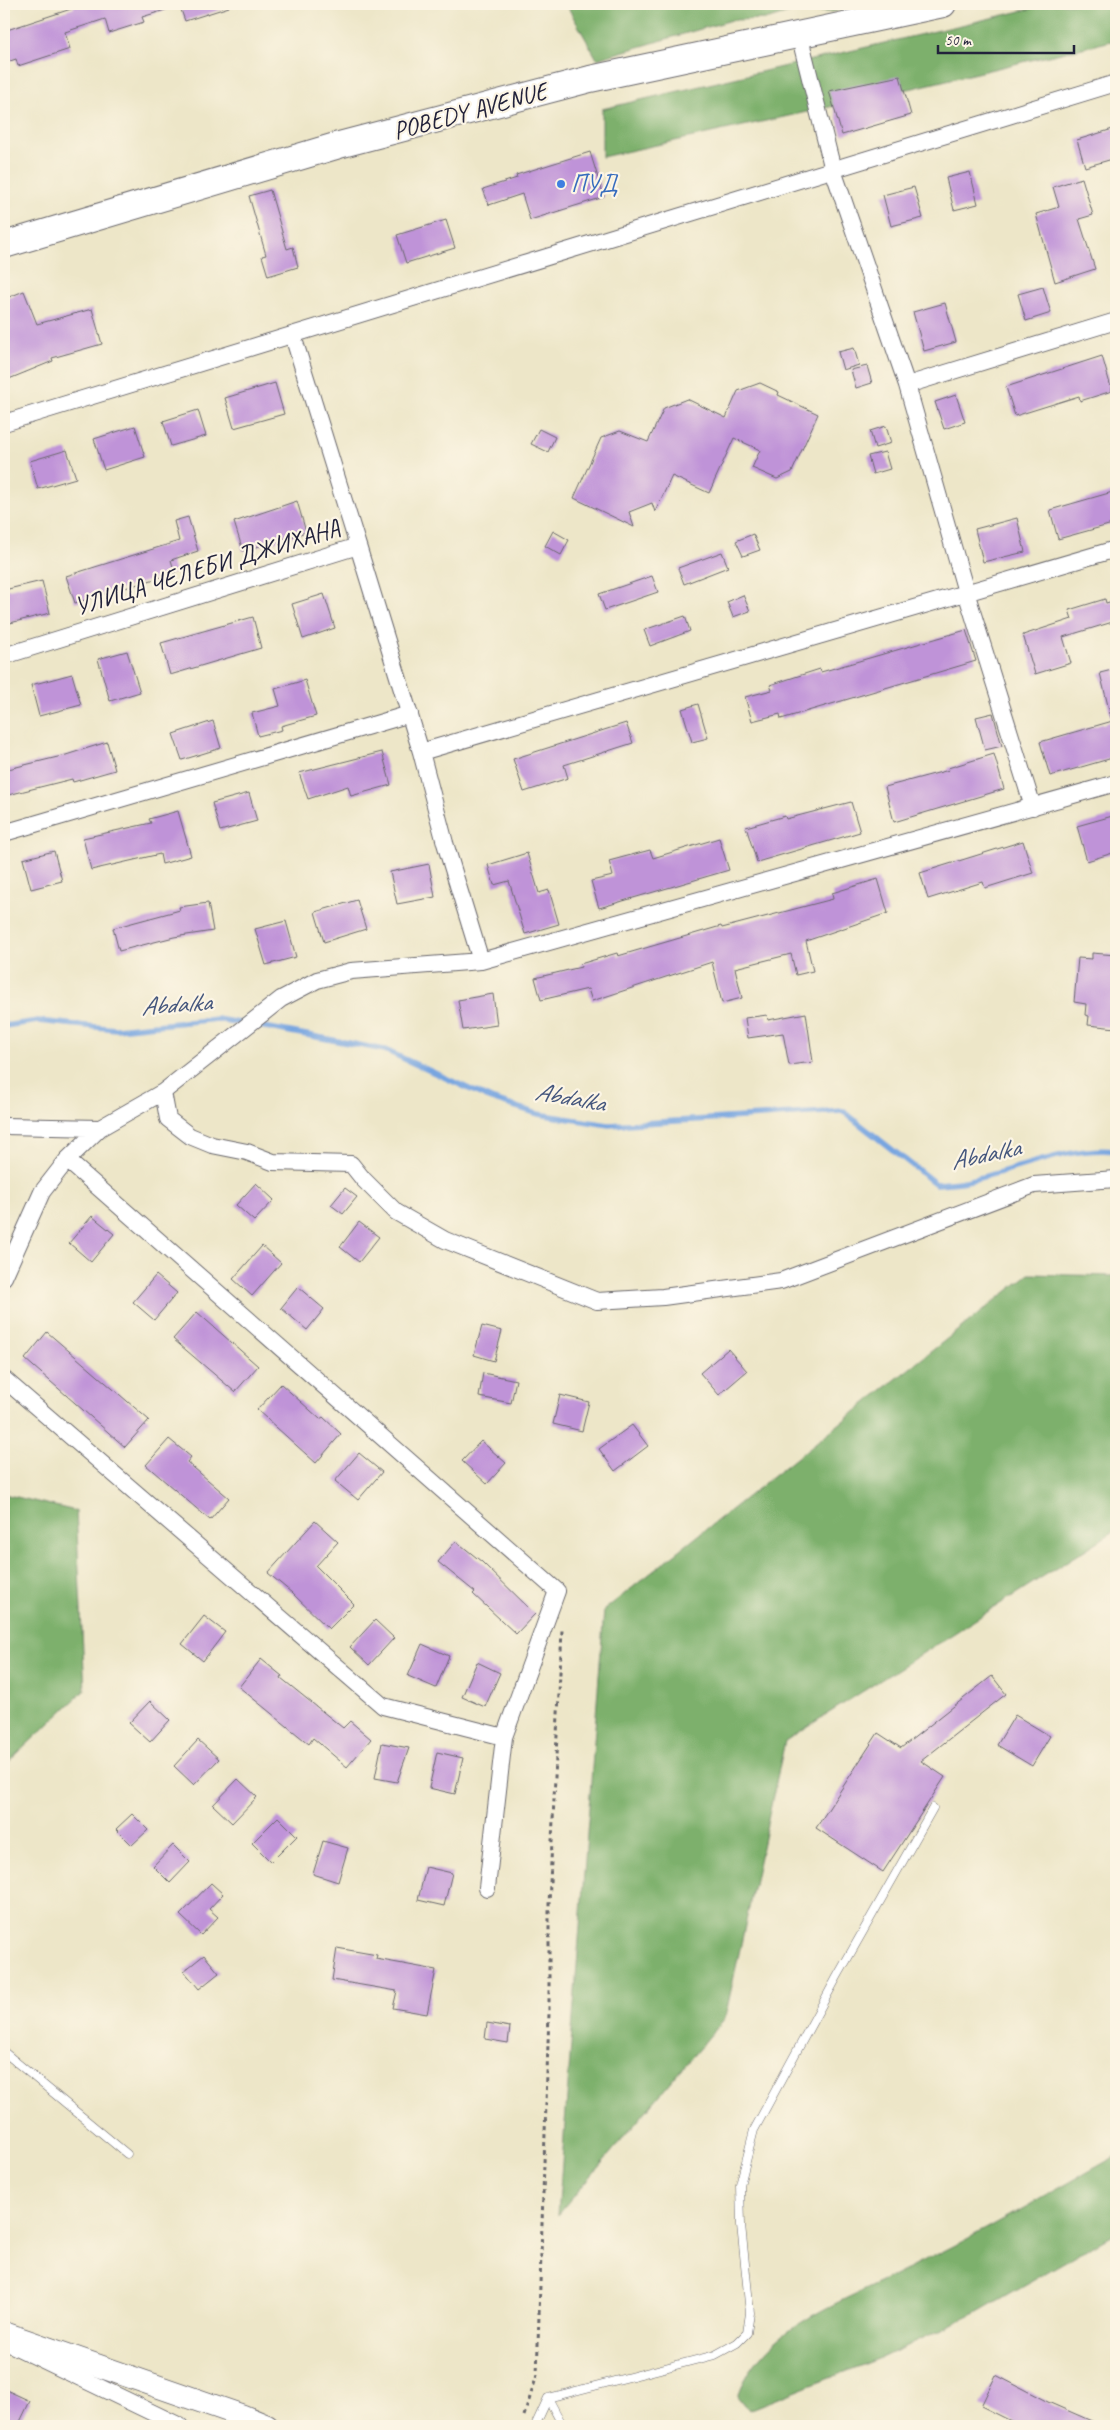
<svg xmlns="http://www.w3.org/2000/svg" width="1120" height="2430" viewBox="0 0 1120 2430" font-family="Caveat,sans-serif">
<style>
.forest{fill:#7db06c;stroke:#506954}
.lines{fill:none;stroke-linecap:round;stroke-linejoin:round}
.stream{stroke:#77a5e0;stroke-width:5.5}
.building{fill:#bf93d8}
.lane-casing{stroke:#69676c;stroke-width:9}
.street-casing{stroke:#69676c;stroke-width:18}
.secondary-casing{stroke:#69676c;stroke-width:24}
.primary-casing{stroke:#69676c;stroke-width:28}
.path{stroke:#69676c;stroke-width:3;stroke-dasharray:4 4;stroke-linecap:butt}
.lane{stroke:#fff;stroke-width:8}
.street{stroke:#fff;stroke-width:16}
.secondary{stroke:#fff;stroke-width:22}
.primary{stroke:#fff;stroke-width:26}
.shop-dot{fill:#3f7fe0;stroke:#fcf5e5;stroke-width:2}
.labels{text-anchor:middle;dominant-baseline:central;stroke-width:4.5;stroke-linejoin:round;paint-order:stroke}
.street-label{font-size:25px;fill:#22223b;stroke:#fcf5e5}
.shop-label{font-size:25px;fill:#366cbe;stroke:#fcf5e5;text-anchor:start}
.water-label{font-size:26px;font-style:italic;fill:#44567d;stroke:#fcf5e5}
</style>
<rect width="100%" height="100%" fill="#fcf5e5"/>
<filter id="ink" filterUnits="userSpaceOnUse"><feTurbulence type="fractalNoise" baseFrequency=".02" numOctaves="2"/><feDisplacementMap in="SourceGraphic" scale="10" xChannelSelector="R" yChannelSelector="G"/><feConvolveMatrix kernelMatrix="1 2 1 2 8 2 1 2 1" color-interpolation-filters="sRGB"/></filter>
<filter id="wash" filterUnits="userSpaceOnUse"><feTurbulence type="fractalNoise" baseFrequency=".0096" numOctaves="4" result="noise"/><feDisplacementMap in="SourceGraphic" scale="20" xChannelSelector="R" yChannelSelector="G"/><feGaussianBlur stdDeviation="1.12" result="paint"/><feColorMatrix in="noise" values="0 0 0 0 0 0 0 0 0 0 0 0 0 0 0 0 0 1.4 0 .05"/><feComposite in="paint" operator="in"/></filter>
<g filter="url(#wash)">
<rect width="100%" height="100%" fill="#ede6c8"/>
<path class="forest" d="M566,4h304l-39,8 -36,-1 -26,8 -37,1 -135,39z
M1051,4h65v36l-241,57 -273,60v-48z
M1029,1274l87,2v254l-331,211 -60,277 -167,197 46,-605z
M4,1494l72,17 9,179 -81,76z
M1116,2156v76l-140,81 -93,44 -134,53 -11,-14c8,-24 25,-45 44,-60 37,-29 83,-45 124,-66 72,-35 141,-75 210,-114z"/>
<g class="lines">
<path class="stream" d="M254,1025l131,25 106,49 47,15 71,11 234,-14 93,73c10,-1 20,-1 30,-3 50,-10 99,-35 150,-30
M4,1026l34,-5 78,8 101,-10 28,5"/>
</g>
<g id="blocks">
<path class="building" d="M73,4h101l1,3 -33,10 2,5 -35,11 -4,-14 -40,13 5,17 -52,17 -2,-7 -12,4v-32l70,-23z
M179,4h50v3l-44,14z
M900,76l11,39 -69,20 -13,-44z
M1116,128v30l-31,9 -8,-27z
M590,152l14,45 -74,23 -8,-26 -33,11 -6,-16 34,-11 -1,-3z
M970,172l8,32 -24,6 -8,-32z
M1082,178l11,37 -14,4 16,50 -40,13 -19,-68 23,-7 -6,-20z
M914,187l9,31 -32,8 -8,-31z
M270,190l17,59 6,-2 5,20 -30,9 -6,-20 4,-1 -17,-59z
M446,220l9,28 -49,15 -9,-28z
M1043,287l8,26 -25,8 -8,-27z
M24,291l13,33 55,-15 10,35 -50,14 1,3 -49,20v-82z
M945,303l11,39 -32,9 -11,-39z
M854,348l5,17 -16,5 -5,-18z
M1102,356l10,35 -32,10 -1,-5 -64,20 -9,-29z
M867,366l5,17 -16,5 -5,-18z
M275,383l9,31 -50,14 -9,-30z
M760,383l19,9 -1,3 40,19 -26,58 -15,7 -25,-11 8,-18 -26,-12 -25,55 -37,-17 -17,36 -3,-9 -23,9 5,15 -60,-29 27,-60 19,-7 28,11 16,-34 23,-9 39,19 12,-27z
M956,395l9,27 -21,7 -9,-27z
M198,410l8,26 -35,10 -8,-25z
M135,426l10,31 -41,13 -10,-31z
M886,426l5,17 -16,5 -5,-17z
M539,429l16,8 -7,15 -17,-8z
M67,450l9,28 -38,11 -8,-28z
M885,452l5,17 -17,5 -5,-18z
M1116,491v32l-58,16 -8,-29z
M297,501l9,31 -63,19 -9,-29z
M188,517l10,34 -27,9 4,13 -100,30 -9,-27 113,-35 -5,-20z
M1017,518l8,34 -42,10 -8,-33z
M553,531l16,9 -8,15 -16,-9z
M753,534l7,16 -17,6 -7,-15z
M722,552l6,15 -44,17 -6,-16z
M652,576l6,16 -53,18 -6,-16z
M42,581l8,32 -40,10 -6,-33z
M324,594l11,34 -32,11 -11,-35z
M743,595l7,16 -17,6 -6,-15z
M1105,599l1,4 10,-3v21l-53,16 8,26 -36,11 -12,-39 49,-16 -3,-9z
M685,616l5,15 -40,15 -6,-16z
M253,617l8,31 -91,27 -9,-32z
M966,630l10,31 -195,58 -1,-5 -28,7 -7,-24 27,-7 -2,-5 50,-16 1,3z
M127,651l13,41 -30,9 -12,-42z
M1116,669v48l-5,1 -11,-45z
M72,674l9,31 -42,11 -8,-31z
M305,680l11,36 -35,10 1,4 -24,6 -6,-23 28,-7 -5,-17z
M698,704l10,34 -16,4 -10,-33z
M993,713l9,33 -17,4 -9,-33z
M1116,720v37l-66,19 -10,-34z
M213,721l8,27 -39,12 -9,-26z
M626,723l7,20 -69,22 4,13 -44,14 -11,-33z
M107,742l8,28 -42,12 -1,-3 -68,17v-26l62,-15z
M382,752l9,33 -40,11 -3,-10 -40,13 -9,-26z
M994,754l10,35 -110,33 -9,-35 64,-17 -1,-2z
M249,793l8,28 -37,10 -8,-28z
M851,802l9,30 -103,30 -11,-35 39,-11 1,3z
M178,811l13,45 -29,8 -2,-10 -69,16 -8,-32 68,-15 -2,-4z
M1116,815v37l-29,9 -10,-35z
M719,838l10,32 -130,38 -8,-27 22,-5 -4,-15 41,-11 3,8z
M1023,841l10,32 -48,15 -2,-6 -55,17 -8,-26z
M54,851l8,30 -31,8 -8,-30z
M527,853l12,40 10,-3 10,34 -34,10 -16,-53 -15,4 -6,-20z
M429,864l6,33 -38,7 -7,-32z
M878,879l10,34 -82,28 7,30 -17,4 -5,-21 -56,14 7,30 -20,5 -10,-41 -120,39 -4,-12 -47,11 -6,-22 46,-11 -1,-3 37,-11 1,3 103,-30 1,2 111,-29 -1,-6z
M357,900l9,29 -42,13 -9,-30z
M208,903l5,28 -39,6 -55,14 -6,-23 67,-18 -1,-3z
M286,921l10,36 -30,8 -11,-36z
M1092,953l24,2v73l-28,-3 1,-9 -4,-1 1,-11 -12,-2 4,-44 14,1z
M493,994l4,31 -34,5 -5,-30z
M806,1013l7,49 -24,3 -6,-32 -35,5 -3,-20 22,-3 1,5z
M256,1183l18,17 -20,21 -18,-16z
M345,1188l12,9 -14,17 -12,-9z
M92,1216l22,18 -23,28 -22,-19z
M359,1222l20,15 -20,25 -19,-15z
M262,1246l19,17 -29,33 -19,-17z
M156,1275l21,18 -23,27 -21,-18z
M298,1287l26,22 -17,21 -26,-22z
M197,1312l61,54 -23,26 -62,-53z
M482,1326l20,5 -8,30 -20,-6z
M47,1332l102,88 -24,27 -100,-88z
M728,1349l19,22 -28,24 -19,-22z
M483,1373l33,7 -5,23 -32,-6z
M281,1384l39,35 3,-2 18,17 -25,29 -59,-53z
M560,1395l29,7 -7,29 -29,-7z
M632,1425l16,21 -33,25 -16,-22z
M169,1439l22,18 -4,5 42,36 -19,22 -64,-55z
M481,1441l25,22 -19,21 -25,-23z
M359,1453l23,19 -24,28 -23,-19z
M315,1521l23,21 -22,24 38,38 -25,25 -37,-36 -24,-20z
M456,1541l26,21 53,52 -19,20 -43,-40 2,-2 -37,-30z
M204,1616l21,16 -22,29 -21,-17z
M375,1620l19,18 -25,27 -19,-18z
M422,1644l27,12 -13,32 -28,-12z
M261,1659l21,17 -1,2 62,50 7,-7 21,18 -24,28 -34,-29 -4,6 -70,-57z
M477,1662l23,11 -15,34 -23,-10z
M992,1676l14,18 -85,67 24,16 -62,95 -67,-44 62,-95 23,15z
M150,1701l20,19 -20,22 -21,-19z
M1015,1715l35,21 -18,30 -35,-21z
M198,1740l21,19 -25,26 -20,-19z
M382,1743l27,5 -12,34 -22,-4z
M437,1752l26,6 -8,36 -26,-6z
M238,1779l19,18 -25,26 -19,-18z
M132,1814l16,16 -16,15 -16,-16z
M278,1817l19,19 -26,26 -19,-19z
M323,1841l25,7 -10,34 -25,-8z
M173,1845l17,17 -20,21 -17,-17z
M426,1867l26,6 -8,33 -26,-6z
M211,1883l12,11 -14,15 9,8 -17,18 -21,-20z
M337,1948l40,7 -1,4 60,11 -9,44 -34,-6 4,-17 -65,-11z
M204,1955l15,18 -20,16 -15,-18z
M487,2023l23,4 -2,16 -23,-4z
M996,2375l52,27 55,24h-82l-40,-20z
M4,2389l26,12 -12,25h-14z"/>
</g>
</g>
<g filter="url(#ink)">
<use href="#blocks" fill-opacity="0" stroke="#69676c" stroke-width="1"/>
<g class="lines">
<g class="lane-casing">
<path id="lane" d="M4,2052l123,102
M548,2398l15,28
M535,2426l13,-28 167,-43 22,-12 10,-10 3,-20 -9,-88 -1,-40 14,-55 83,-153 96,-169"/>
</g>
<g class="street-casing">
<path id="street" d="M799,34l34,136 74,215 59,207 67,215
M907,385l209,-64
M4,423l1112,-340
M358,546l63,206 24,91 36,118
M4,656l354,-110 -65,-210
M421,752l695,-203
M4,833l406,-119
M163,1092l5,27 22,17 22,9 35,7 26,10 78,2 12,15 33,33 49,28 152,61 66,-4 118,-16 253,-96 82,-6
M4,1126l96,2
M67,1160l490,431 -53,146 -17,151
M4,1277l38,-85 25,-32 33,-32 63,-36 118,-93 36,-19 34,-9 130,-10 635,-178
M4,1379l379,327 121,31
M10,2344l170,82"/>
</g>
<g class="secondary-casing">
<path id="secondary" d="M4,2333l239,83 24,10"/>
</g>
<g class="primary-casing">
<path id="primary" d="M4,245l335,-100 251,-66 353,-75"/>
</g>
<path class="path" d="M524,2416l13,-41 12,-362v-109l13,-274"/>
<use href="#lane" class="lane"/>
<use href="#street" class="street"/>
<use href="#secondary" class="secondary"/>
<use href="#primary" class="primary"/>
</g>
</g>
<circle class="shop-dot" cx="561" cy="184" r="5"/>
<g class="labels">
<g class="street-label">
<text transform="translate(470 111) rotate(-15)">POBEDY AVENUE</text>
<text transform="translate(207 567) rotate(-17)">УЛИЦА ЧЕЛЕБИ ДЖИХАНА</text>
</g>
<g class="shop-label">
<text x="571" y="184">ПУД</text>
</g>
<g class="water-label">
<text transform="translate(176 1004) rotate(-4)">Abdalka</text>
<text transform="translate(570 1097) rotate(10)">Abdalka</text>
<text transform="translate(985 1154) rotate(-12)">Abdalka</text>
</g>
</g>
<rect width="1120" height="2430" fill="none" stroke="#fcf5e5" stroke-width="20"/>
<path d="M938 45v8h136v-8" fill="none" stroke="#22223b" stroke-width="2.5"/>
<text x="945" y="45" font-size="15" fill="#22223b" stroke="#fcf5e5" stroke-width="4" paint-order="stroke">50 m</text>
</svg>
